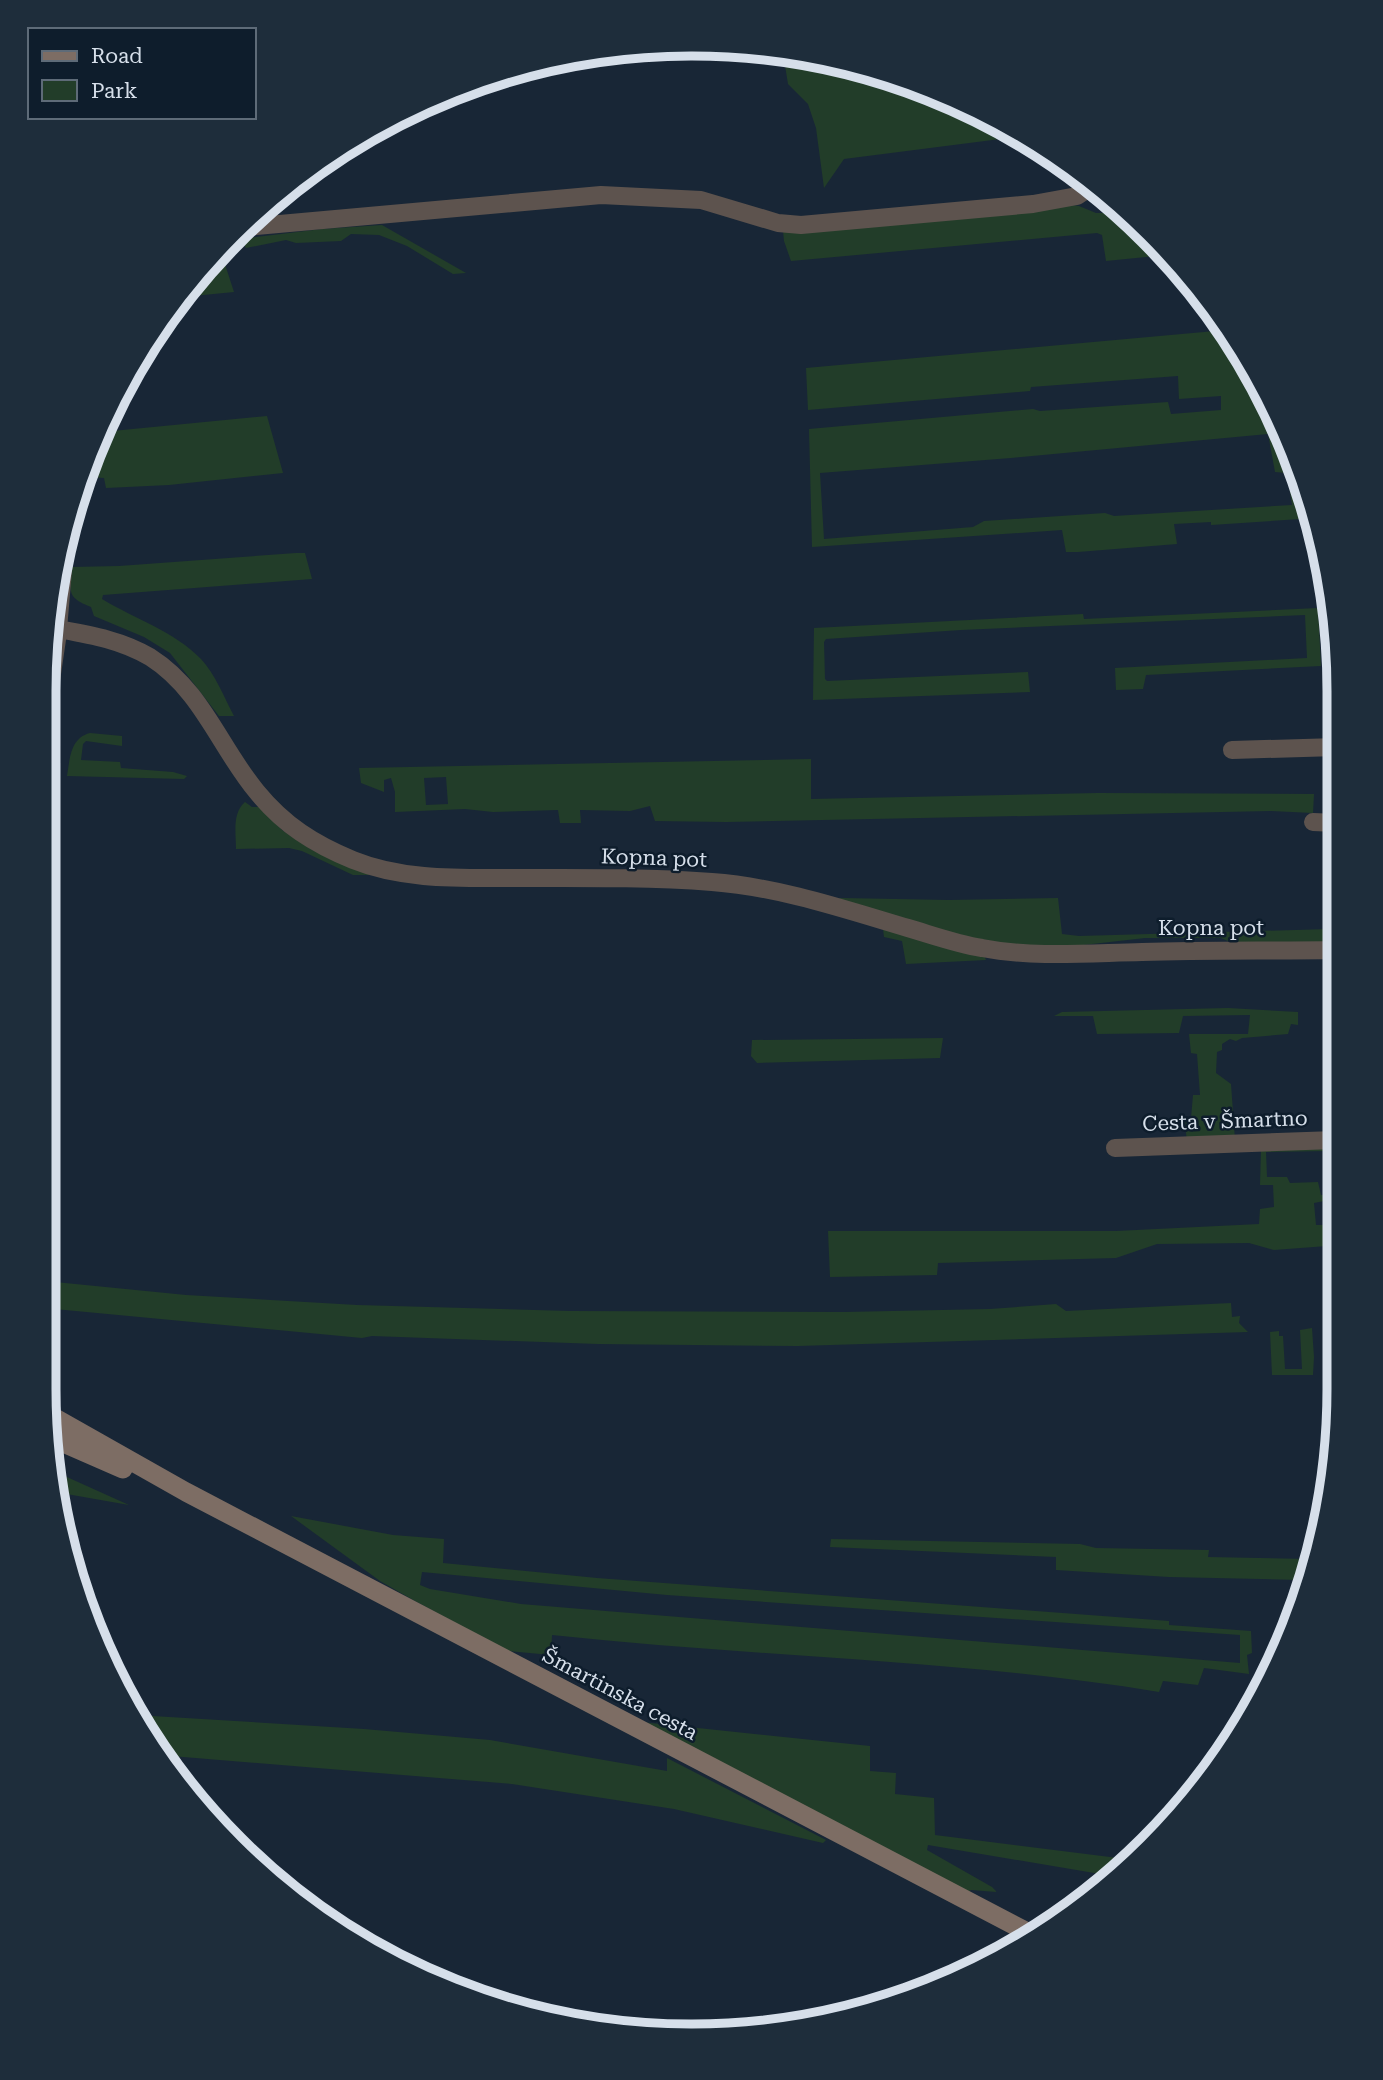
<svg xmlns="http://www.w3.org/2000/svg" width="1383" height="2080" viewBox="0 0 1383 2080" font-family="'Roboto Serif',serif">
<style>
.green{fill:#223d29;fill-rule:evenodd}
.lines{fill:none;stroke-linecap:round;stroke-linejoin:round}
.minor{stroke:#5d534e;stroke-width:18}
.tertiary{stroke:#5d534e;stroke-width:19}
.secondary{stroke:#7d6d64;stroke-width:19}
.labels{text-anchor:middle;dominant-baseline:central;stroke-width:5;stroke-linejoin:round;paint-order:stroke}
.street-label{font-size:21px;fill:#d6dfea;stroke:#0e1d2c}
.rim{fill:none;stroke:#d6dfea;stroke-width:9}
</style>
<rect width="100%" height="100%" fill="#182636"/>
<path class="green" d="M783,53l23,12h7l4,-6 83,19 123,58 -179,23 -20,29 -8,-60 -8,-24 -20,-20z
M1066,204l13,2 17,7h30l40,42 -60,6 -4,-26 -5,-2 -306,28 -7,-20 -1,-10z
M382,225l84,48 -13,1 -46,-28 -28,-11 -28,-1 -10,7 -45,2 -10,-3 -40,8 -4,-6 6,-4 74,-9z
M220,249l14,43 -51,5 22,-33z
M1226,330l47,75 42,113 -104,7v-3l-37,2 3,20 -99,8h-12l-4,-22 -250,17 -3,-118 224,-20 7,2 128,-9 3,12 50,-4v-14l-42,3 -1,-23 -147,11 -1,4 -222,19 -2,-42zM1268,434l7,38 12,1 5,32 -178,11 -9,-3 -121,8 -11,6 -149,12 -4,-66 191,-15z
M267,416l16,57 -114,12 -63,3 -2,-10 -15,-1 13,-45z
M296,553h9l7,26 -209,16 -1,4c33,20 72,32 99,60 14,15 23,38 33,57h-15l-49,-63 -26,-16 -50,-21 -3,-9c-25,-10 -21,-15 -19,-40l47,-1z
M1318,608l3,58 -175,9 -3,14 -27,1 -1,-22 192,-10 -2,-43 -344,15 -135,9 -2,3 1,37 2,2 201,-9 2,20 -217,8 1,-72 269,-14 1,5z
M90,733l32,3v10l-36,-5 -3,3 -2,16 39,2 1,6 52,4 14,4 -3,3 -117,-3c3,-17 3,-38 23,-43z
M811,759v40l287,-6 216,1 -1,19 -42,-2 -545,11 -71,-1 -5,-15 -20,5 -50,-1 1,13h-21l-2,-13 -65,2 -28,-3 -70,3v-20l-4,-14 -7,2v12l-23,-9 -2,-15zM446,777l2,27 -22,1 -2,-27z
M245,802l7,5h8l22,23 30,20 71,25h-30l-51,-24 -13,-3 -53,1c0,-16 -4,-36 9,-47z
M841,898l108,2 109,-2 4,36 17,2 251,-7 -1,15 -92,1 -16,-7h-76l-88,10 -81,-7 -145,-41z
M883,929l100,24 3,7 -80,4 -4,-23 -18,-4z
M1228,1008l70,4v13l-7,-1 -3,10 -46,4 -6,3 -6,-2 -8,5v6l-5,2 -1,21 15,11 4,56 -48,1 -3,-24 7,1 2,-23h7l-3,-41 -6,-1 -2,-19h59l2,-19 -67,1 -4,17 -82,1 -4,-18h-39l8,-4z
M943,1038l-3,20 -183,5 -6,-7 1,-16z
M1326,1147l1,4 -61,1 1,25h20l3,6 28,-1 3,13h8v5l-15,3 2,22h8l3,21 -53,4 -25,-7 -92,1 -41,14 -178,5 -1,12 -107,2 -2,-46h288l143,-7 1,-15 14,-2 -1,-22h-13l1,-35z
M45,1281l141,14 171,10 213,6 274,1 146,-3 66,-5 10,7 165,-8 1,14 8,-1 -1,7 9,9 -450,14 -200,-2 -226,-8 -10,2 -318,-30z
M1312,1328l2,29 -1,18h-41l-2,-43 9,-1v5h4l2,33h17l-2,-39z
M58,1473l71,32 -68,-12z
M291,1516l102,19 51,4 -1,24 154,15 572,43v4l82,6 1,22 -5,2 2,19 -45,-6 -6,17 -35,-4 -4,11c-200,-33 -405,-35 -607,-57l-1,20 -43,-4 -93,-50 -35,-20zM422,1572l245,23 573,40v28l-719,-59 -91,-15 -10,-4z
M831,1539l249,5 16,4 113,2 -1,7 100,2 -7,21 -132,-3 -113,-7v-13l-226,-10z
M136,1715l228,14 126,11 177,31v-13l159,82 -3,3 -149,-34 -162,-25 -353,-29 -6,-6z
M641,1722l229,24v25l26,2 -1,21 39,4 1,37 191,24 -20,16 -178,-30 -1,5 65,37 5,5 -26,-2 -3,2z"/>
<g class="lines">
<path class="minor" d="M245,227l356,-32 100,5 77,23 23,2 232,-21 44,-8 15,-10
M64,559l-6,70c33,6 63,11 92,28 52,33 70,91 107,135 27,33 57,52 96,68 49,20 105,18 157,18 68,0 135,-1 202,4 67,5 132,27 196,46 24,7 49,16 74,20 52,10 107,5 160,4 64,-2 129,-1 194,-2
M1232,750l105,-3
M1313,822l24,1
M1115,1148l220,-8"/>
<path class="tertiary" d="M49,691l9,-62 -9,-2"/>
<path class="secondary" d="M48,1414l138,78 847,443
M52,1438l71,31"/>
</g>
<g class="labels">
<g class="street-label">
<text transform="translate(654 858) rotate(2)">Kopna pot</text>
<text x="1211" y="928">Kopna pot</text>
<text transform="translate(1225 1121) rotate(-2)">Cesta v Šmartno</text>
<text transform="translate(620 1694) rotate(28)">Šmartinska cesta</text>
</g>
</g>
<path d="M0 0H1383V2080H0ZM691 56H692A635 635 0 0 1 1327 691V1389A635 635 0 0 1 692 2024H691A635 635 0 0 1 56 1389V691A635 635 0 0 1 691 56Z" fill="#1e2d3b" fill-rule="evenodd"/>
<path class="rim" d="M691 56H692A635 635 0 0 1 1327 691V1389A635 635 0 0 1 692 2024H691A635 635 0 0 1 56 1389V691A635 635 0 0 1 691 56Z"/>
<rect x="28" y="28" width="228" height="91" fill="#0e1d2c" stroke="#5e6b78" stroke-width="2"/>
<rect x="42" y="51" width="35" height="10" fill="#7d6d64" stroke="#5e6b78" stroke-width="2"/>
<text x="91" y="63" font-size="21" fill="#d6dfea">Road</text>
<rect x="42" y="80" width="35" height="21" fill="#223d29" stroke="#5e6b78" stroke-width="2"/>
<text x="91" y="98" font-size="21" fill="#d6dfea">Park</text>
</svg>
